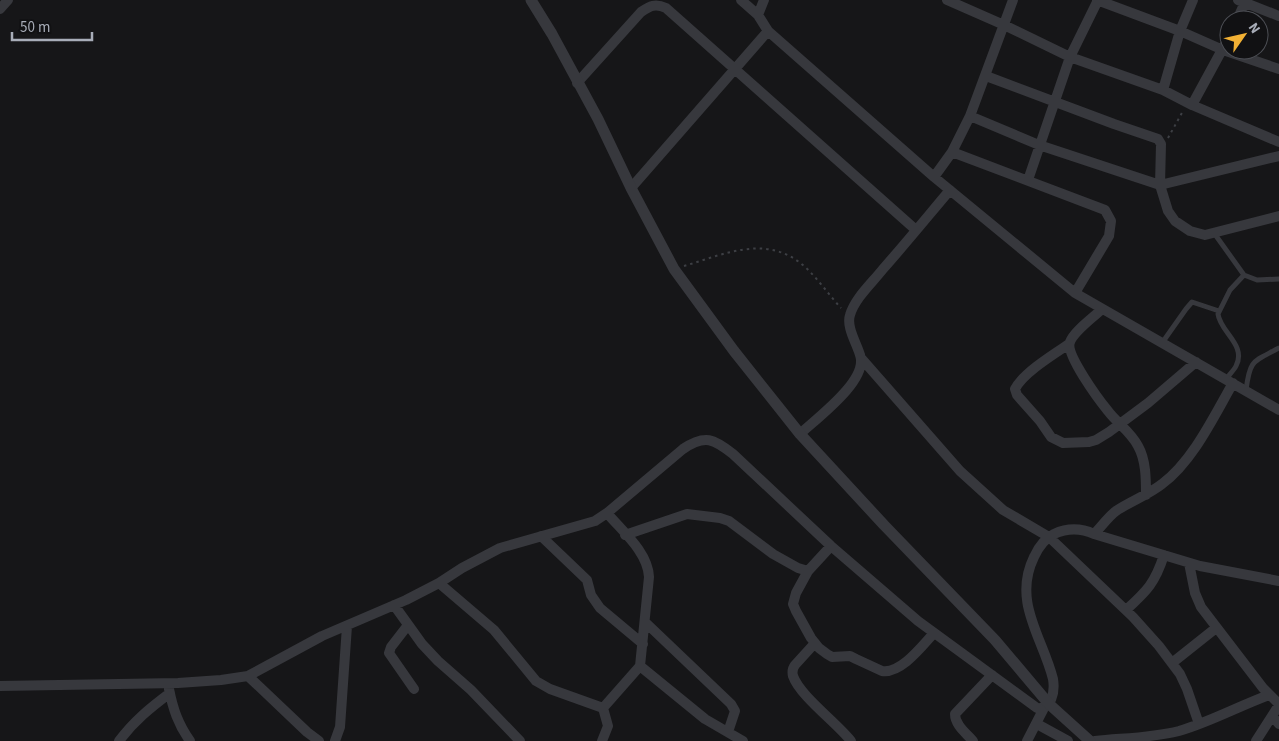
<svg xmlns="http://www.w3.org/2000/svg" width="1279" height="741" viewBox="0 0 1279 741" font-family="'Source Sans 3',sans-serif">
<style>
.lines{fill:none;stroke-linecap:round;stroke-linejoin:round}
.path{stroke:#3d3f44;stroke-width:2;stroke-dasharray:2.5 4;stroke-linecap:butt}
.service{stroke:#37383d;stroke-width:5}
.minor{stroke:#37383d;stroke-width:10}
.tertiary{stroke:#37383d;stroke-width:11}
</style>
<rect width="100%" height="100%" fill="#161618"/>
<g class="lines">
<path class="path" d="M1168,138l15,-27
M684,266c38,-11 79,-31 115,-4 16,12 28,31 42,46"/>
<path class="service" d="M1214,233l30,42 13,5 22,-1
M1162,343l24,-34 6,-7 27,9
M1226,379c3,-4 8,-9 10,-13 11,-21 -16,-34 -18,-52l12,-24 14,-15
M1246,390c4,-31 7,-28 33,-42"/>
<path class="minor" d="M741,0l17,15 10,16 166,146 141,116 204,117
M947,0l57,25 66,32 93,33 29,15 87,37
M1097,0l83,31 43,19 56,19
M1238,0l41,16
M0,9l8,-9
M758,15l6,-15
M1237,20l9,-20
M577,83l64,-71c9,-6 14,-9 25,-4l250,222
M1163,90l17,-59 13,-31
M1192,105l37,-68
M970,116l69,29 121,40 1,-41 -3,-5 -44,-15 -128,-48
M952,152l153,58 6,11 -2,15 -34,57
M1279,156l-119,29 8,26 7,10 15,10 15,4 74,-19
M934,177l18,-25 18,-36 43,-116
M1028,180l42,-123 28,-57
M631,188l137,-157
M1102,309c-8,8 -28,22 -32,33 -5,12 29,58 38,69 9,12 23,21 30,35 8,14 8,33 8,49
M1069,344c-15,10 -46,29 -54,45l2,6 23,26 11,16 12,6 26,-1 7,-2 13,-8 39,-29 48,-41
M861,358l99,113 43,39 46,27 84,80 26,29 21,28 7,15 12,35
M800,434c17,-16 69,-54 60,-79 -3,-11 -14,-28 -10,-40 5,-17 22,-32 33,-46 23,-26 45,-53 67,-79
M1094,534c7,-7 14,-17 22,-23 15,-10 32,-16 46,-27 31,-23 52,-68 71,-101
M625,535l62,-21 33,4 9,3 44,33 25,14 10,3
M541,536l46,44 4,15 9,13 43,36
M831,546l-23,25 -12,22 -3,11 3,7 15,27 8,10 8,6 5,3 18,-1 6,3 26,12c19,3 40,-25 52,-38
M1189,563l6,30 6,14 62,81 16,16
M439,583l55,47 42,51 14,8 53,19
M394,605l28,39 16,17 33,29 49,51
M1126,610c21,-19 29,-27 38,-55
M645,622l86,82 4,7 -7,21
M408,625l-17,22 -2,6 25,36
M815,643l-20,22c-3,4 -3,7 -2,11 7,20 44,47 58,65
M1172,663l44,-35
M640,666l65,53 38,22
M248,676l59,56 12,9
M0,686l178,-3 43,-3 27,-4 74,-40 84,-36 33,-17 23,-15 38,-20 95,-27 12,-8 76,-64c22,-15 31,-10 50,5l98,92 87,75 119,87c15,2 18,-17 16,-29 -10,-41 -41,-77 -19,-122 4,-9 10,-18 20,-23 13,-6 27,-6 40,0l106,32 79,15
M169,689c4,20 9,35 21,52
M1272,716l7,8
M1037,724l31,17
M119,741c15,-20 31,-33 51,-48
M335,741l5,-14 7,-101
M602,741l6,-15 -5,-18 37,-42 9,-89c-1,-25 -27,-46 -42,-64
M973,741c-7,-8 -18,-16 -18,-27l37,-39
M1027,741l17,-33
M1095,741c28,-3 56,-3 84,-10 31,-9 60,-25 90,-36
M1256,741l23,-36"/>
<path class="tertiary" d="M531,0l21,34 46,85 33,69 43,81 60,82 66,83 84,91 111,115 54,64 41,37"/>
</g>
<g transform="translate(1244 35) rotate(56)"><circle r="24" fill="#111113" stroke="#4d4f55"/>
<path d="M0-4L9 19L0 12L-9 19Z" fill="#f2b134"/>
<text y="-8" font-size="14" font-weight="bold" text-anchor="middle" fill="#a8adb8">N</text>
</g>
<path d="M12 32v8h80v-8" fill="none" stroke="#a8adb8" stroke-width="2.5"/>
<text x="20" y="32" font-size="15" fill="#a8adb8" stroke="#111113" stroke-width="4" paint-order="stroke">50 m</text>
</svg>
